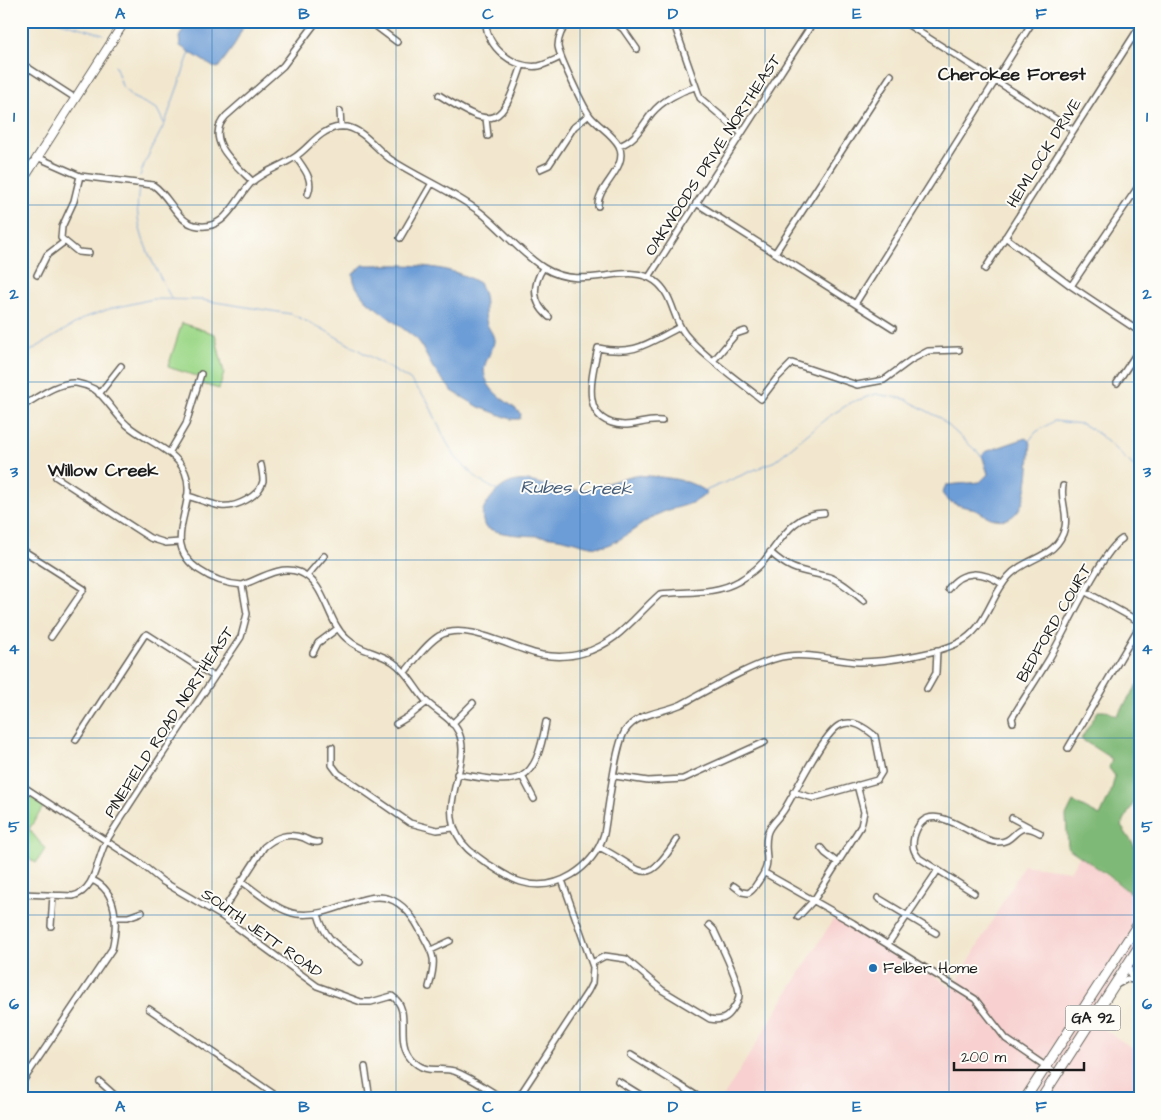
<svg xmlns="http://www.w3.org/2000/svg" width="1161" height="1120" viewBox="0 0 1161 1120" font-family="'Architects Daughter',sans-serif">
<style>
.built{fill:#f7d0cf}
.green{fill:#9fd98b;stroke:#5e7a54}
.forest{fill:#7fb977;stroke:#4e6a4a}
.water{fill:#6d9dd6;stroke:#445c79}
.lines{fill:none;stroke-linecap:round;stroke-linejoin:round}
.stream{stroke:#6d9dd6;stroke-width:1}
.street-casing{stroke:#67635a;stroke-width:8}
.secondary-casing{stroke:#67635a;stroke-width:10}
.primary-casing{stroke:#67635a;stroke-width:11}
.street{stroke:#fff;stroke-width:5}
.secondary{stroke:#fff;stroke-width:8}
.primary{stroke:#fff;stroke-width:9}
.grid{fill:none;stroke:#1f6fb2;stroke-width:1;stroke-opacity:0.55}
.poi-dot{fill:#1f6fb2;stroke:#fdfcf7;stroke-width:2}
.labels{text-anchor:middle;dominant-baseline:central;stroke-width:4;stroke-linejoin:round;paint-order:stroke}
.shield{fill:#fdfcf7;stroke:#605f5e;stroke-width:1}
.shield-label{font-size:15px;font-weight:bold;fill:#1c1c1c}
.street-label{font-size:16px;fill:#1c1c1c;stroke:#fdfcf7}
.poi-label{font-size:16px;fill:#1c1c1c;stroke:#fdfcf7;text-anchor:start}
.neighbourhood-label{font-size:18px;font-weight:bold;fill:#1c1c1c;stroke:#fdfcf7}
.water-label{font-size:18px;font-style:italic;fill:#445c79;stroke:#fdfcf7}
.neatline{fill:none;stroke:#1f6fb2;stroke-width:2}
.grid-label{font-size:16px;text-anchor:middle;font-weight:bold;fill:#1f6fb2}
</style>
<rect width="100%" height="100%" fill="#fdfcf7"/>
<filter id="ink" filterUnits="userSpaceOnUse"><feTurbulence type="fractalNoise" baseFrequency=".02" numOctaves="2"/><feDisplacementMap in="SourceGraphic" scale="10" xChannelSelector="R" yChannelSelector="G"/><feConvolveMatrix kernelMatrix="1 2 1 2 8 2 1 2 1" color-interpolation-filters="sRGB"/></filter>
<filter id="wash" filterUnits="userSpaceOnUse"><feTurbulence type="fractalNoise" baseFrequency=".0096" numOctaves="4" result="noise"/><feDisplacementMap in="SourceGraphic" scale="20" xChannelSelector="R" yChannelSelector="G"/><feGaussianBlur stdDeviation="1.12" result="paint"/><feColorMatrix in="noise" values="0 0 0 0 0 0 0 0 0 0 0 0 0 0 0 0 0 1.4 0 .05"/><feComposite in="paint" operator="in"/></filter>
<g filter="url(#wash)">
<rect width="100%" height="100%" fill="#f2e7ce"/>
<path class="built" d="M1080,856l60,45v84l-14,-7 -30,46 44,29v46h-418l112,-181 85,46 34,25 71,-124 46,6z"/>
<path class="green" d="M182,323l33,11 9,39 -5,16 -19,-6 2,-5 -34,-11z
M21,789l23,17 -15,23 16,20 -9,14 -15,-9z"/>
<path class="forest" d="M1140,681v110l-19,35 19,28v47l-32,-26 -40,-27 -2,-32 7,-14 27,14 11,-24 4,-16 -6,-8 3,-9 -31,-20 17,-28h9l10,5z"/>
<path class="water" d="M188,21h58l-12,25 -16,22 -5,-1 -33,-21 -1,-9z
M363,265c39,0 81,-3 116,18 10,17 3,25 8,41 2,6 8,11 7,18 -2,13 -14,22 -8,37 6,17 23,22 35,35l-1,5h-9l-32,-12 -27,-16 -19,-23 -15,-28 -51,-39c-7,-8 -14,-16 -14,-27z
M1026,438l5,5c-3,20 1,84 -36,76 -7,-1 -14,-7 -20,-9 -13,-5 -26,-4 -33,-17l4,-8 34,-3 8,-8 -6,-19 3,-3z
M635,475c25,2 51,2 72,17 -10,13 -28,14 -44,20 -19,8 -33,23 -52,32 -16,7 -32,-2 -48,-5 -26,-6 -54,0 -78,-12 -5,-12 -3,-19 5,-28 29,-37 53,-6 89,-9 19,-1 37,-11 56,-15z"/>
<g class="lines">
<path class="stream" d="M57,21l46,13
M115,65l7,21 10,11 25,12 7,14
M140,176l5,-14 20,-39 25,-71
M139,189c-8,41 14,73 32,109
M21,357l63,-39 25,-9 44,-10 49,1 89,14 30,14 89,52 17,20 19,41 10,17 24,23 18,10
M1029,441l7,-9 18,-11 28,3 17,10 41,38
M705,491l70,-30 53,-44 24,-15 24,-8 29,5 35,19 44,40"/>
</g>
</g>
<g filter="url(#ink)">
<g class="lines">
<g class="street-casing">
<path id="street" d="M369,21l28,21
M486,21c-1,25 28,49 53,45 8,-2 15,-6 22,-9
M568,21c-5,8 -10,15 -10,25 1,10 25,60 32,70 8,10 23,18 29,30 10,22 -22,40 -21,60
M612,21l11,8 14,20
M673,21l27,77 41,35
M902,21l171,109
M918,31l6,-10
M21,63l54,35
M21,81l8,-13
M439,95c57,36 62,32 83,-30
M340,111l1,16
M486,118l2,18
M619,146c17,-6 22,-19 33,-33 10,-12 28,-22 43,-26
M37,157l43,19 73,9c16,10 23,35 41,40 32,8 41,-26 58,-43 12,-11 30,-16 43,-25 11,-7 19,-19 30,-25 6,-4 15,-6 22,-5 18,4 29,22 43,32 29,19 62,32 90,53 22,17 40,41 64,56 40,25 83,-8 111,13 18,13 17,36 30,53 18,22 53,46 76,65l16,-21 15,-15 65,22 27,-5 27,-20 17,-9 31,-1
M296,157c8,12 18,22 12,37
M540,169l9,-4 25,-38 15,-12
M80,176l-6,25 -12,26 -1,11 17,14 11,1
M253,182c-17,-17 -50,-42 -27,-66l57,-50 34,-45
M696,203l197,125
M1005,237l66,49 69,46
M400,238l32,-55
M775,253l116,-178
M543,268c-11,18 -11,34 6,49
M985,269l155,-243
M37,275l10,-20 17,-13
M649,277l165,-256
M1071,286l69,-102
M855,304l178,-283
M714,360l22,-26 9,-3
M1117,383l23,-35
M99,394l22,-28
M21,407c16,-9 36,-25 55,-24 6,1 12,3 18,6 13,9 21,26 33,36 18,16 48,24 58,47 14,34 -27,70 14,98 13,9 27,14 43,15 18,-6 37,-20 57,-13 27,10 27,48 47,66 13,13 32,14 47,24 15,10 22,27 34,40 10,10 26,17 32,31 13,31 -21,69 -1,103 6,12 16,18 27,26 11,7 23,16 36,20 35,11 73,-14 83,-48 4,-22 11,-87 21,-103 13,-19 38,-18 57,-27 26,-14 78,-45 106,-48 24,-3 47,5 71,6 26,0 86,-9 106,-23 22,-15 26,-43 43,-62 18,-21 50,-18 57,-50 3,-15 -5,-27 -2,-41
M662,421c-14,-2 -24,4 -38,4 -46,-2 -32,-49 -26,-77 37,8 50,-5 82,-21
M169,453l17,-29 15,-50
M56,477l94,61 16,5 14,-1
M187,496c12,3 23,8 34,10 15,2 39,-10 42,-25 0,-5 -1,-11 -2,-16
M21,549l63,40 -33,48
M770,552c23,21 32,18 59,25 13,4 25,16 35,24
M307,576l17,-20
M948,589c14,-20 35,-18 54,-5
M1086,592l54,30
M313,653l5,-10 19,-14
M405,672c10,-12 21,-28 34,-36 27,-16 75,14 103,19 13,2 28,2 41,-2 34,-9 52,-37 77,-59 27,-3 55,1 79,-13 8,-5 18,-12 24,-19 17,-20 30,-49 61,-49
M927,689l9,-16 1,-23
M1013,722l-1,-4c12,-20 25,-39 37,-59 15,-25 52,-107 73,-120
M396,724l15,-9 16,-13
M452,724l21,-21
M76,740l68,-104 3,-2 67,43
M332,747v18l6,8 72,50 27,7 16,-2
M1068,748l72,-123
M457,774c62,10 77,15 89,-52
M522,776l12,23
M615,776l33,5 35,-2 82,-37
M21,785l119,78 22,18 58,34 97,71 44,16h10l21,-6c21,14 2,44 19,63 16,17 27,7 43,12 18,7 33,18 50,28
M1012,818l17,9
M599,847c45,22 44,45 78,-8
M821,848l4,5 13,10
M765,873l88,50 122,76 31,40 51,35
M241,881c16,11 36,30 56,33 50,6 87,-51 123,16 14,26 17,27 9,57
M734,886l8,6 6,1c5,-2 7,-7 10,-11 16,-22 5,-25 9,-47 1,-9 12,-17 17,-25 11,-17 40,-78 56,-85 14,-6 25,3 35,11l7,36 -5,8 -64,18 -20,-6
M974,893l-55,-35c-6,-7 -7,-12 -5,-21 12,-46 59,3 82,5 22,2 17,-24 44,-9
M21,894l52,2c24,-6 23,-38 34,-56 43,-69 89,-135 134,-203l6,-23 -5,-29
M878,898l58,35
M318,914c7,27 21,32 42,48
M220,915l44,-68c12,-10 24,-15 40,-9 6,3 9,5 15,4
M114,917h14l14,-5
M798,917l16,-17 47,-74 3,-14 -7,-27
M51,926l2,-31
M888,944l50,-74
M431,950l19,-9
M592,963l13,-7 21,3 36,31 48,29c11,2 17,0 23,-10 3,-4 6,-9 6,-14 1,-13 -19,-51 -25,-65l-5,-5
M1129,964l1,10 10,10
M1118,984l9,-5 7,1
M149,1009l132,90
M631,1055l71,44
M21,1066l9,5
M365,1067l5,32
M618,1081l29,18
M100,1082l19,17
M21,1084l91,-135c6,-25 6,-58 -20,-69
M515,1099l7,-7 66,-101 4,-8 1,-16 -31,-87"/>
</g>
<g class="secondary-casing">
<path id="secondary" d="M21,183l104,-162"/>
</g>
<g class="primary-casing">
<path id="primary" d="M1025,1099l115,-178
M1041,1099l99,-154"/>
</g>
<use href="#street" class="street"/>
<use href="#secondary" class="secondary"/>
<use href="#primary" class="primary"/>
</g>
</g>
<path class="grid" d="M212,21v1078M396,21v1078M580,21v1078M765,21v1078M949,21v1078M21,205h1119M21,382h1119M21,560h1119M21,738h1119M21,915h1119"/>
<circle class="poi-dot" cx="873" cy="968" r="5"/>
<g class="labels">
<rect class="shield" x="1065.5" y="1005.5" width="55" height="25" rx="4"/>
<g class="shield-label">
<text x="1093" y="1018">GA 92</text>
</g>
<g class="street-label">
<text transform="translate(1044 153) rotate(-58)">HEMLOCK DRIVE</text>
<text transform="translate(713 155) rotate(-57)">OAKWOODS DRIVE NORTHEAST</text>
<text transform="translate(1054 623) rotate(-60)">BEDFORD COURT</text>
<text transform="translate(169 722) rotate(-57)">PINEFIELD ROAD NORTHEAST</text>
<text transform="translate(262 933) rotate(35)">SOUTH JETT ROAD</text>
</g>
<g class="poi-label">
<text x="883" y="968">Felber Home</text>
</g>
<g class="neighbourhood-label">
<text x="1012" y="74">Cherokee Forest</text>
<text x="103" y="470">Willow Creek</text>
</g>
<g class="water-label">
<text transform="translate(576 488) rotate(1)">Rubes Creek</text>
</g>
</g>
<rect width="1161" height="1120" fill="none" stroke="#fdfcf7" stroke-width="55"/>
<path d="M954 1062v8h130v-8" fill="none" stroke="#1c1c1c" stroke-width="2.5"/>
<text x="961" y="1062" font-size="15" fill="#1c1c1c" stroke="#fdfcf7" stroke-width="4" paint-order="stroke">200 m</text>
<rect x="28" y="28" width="1106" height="1064" class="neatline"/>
<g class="grid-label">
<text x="120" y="19">A</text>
<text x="304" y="19">B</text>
<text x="488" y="19">C</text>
<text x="673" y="19">D</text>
<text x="857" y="19">E</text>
<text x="1041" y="19">F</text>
<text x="14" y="122">1</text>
<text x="1147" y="122">1</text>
<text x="14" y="299">2</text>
<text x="1147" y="299">2</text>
<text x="14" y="477">3</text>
<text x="1147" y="477">3</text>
<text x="14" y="654">4</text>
<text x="1147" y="654">4</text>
<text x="14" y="832">5</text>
<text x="1147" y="832">5</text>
<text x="14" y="1009">6</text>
<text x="1147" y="1009">6</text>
<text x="120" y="1112">A</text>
<text x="304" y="1112">B</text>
<text x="488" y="1112">C</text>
<text x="673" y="1112">D</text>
<text x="857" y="1112">E</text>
<text x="1041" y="1112">F</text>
</g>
</svg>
